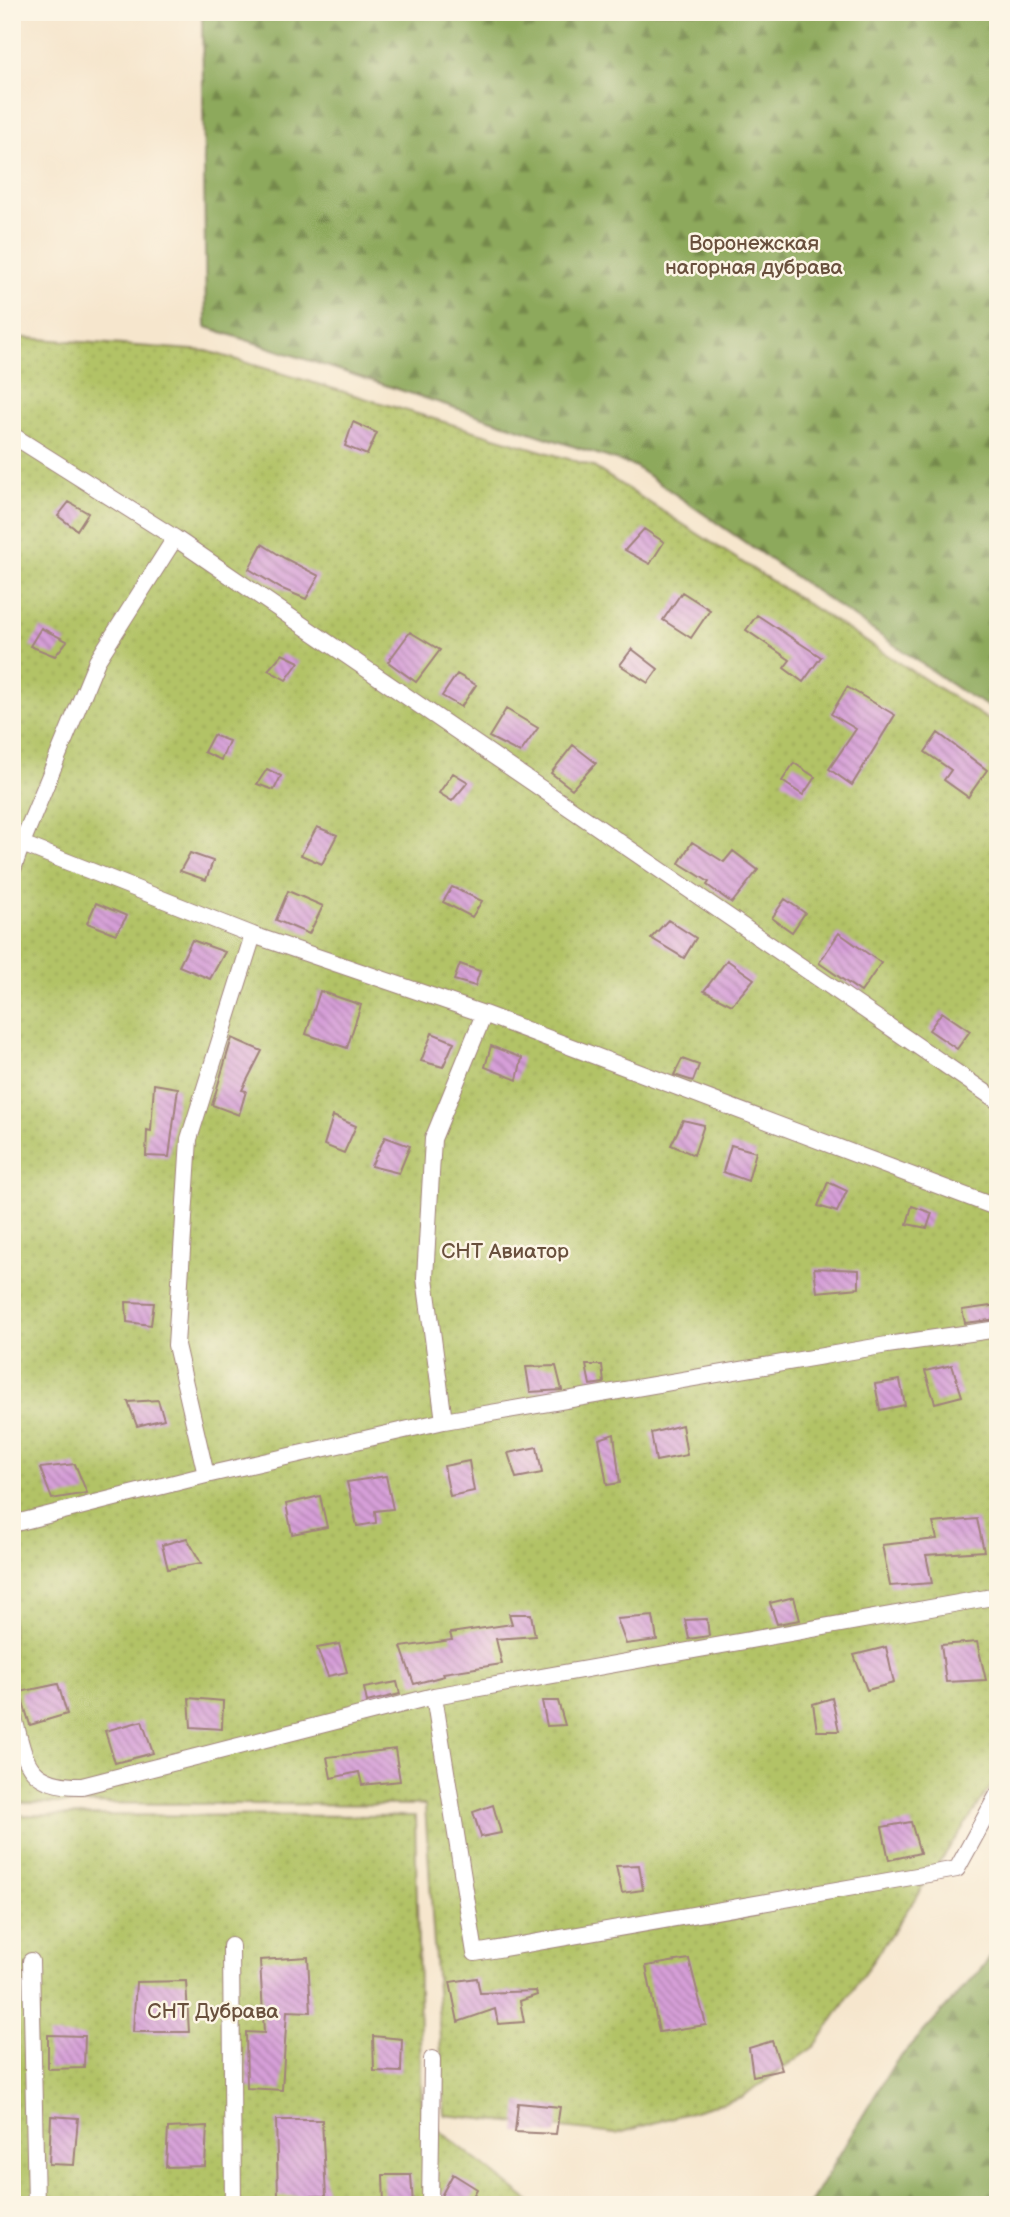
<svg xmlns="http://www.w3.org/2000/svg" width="1010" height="2217" viewBox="0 0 1010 2217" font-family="'Balsamiq Sans',sans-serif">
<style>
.forest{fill:url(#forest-firs);stroke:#6c6443;stroke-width:2}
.garden{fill:url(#garden-dots);stroke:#7e7148;stroke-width:2}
.building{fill:url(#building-back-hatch)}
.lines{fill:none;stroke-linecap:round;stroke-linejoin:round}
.minor-casing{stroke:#a0827c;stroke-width:18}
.minor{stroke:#fff;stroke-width:16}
.labels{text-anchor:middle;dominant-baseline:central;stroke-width:5;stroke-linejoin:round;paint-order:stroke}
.park-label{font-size:21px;fill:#69503d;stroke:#fcf5e5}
</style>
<defs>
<pattern id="forest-firs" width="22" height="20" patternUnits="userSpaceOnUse" patternTransform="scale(1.75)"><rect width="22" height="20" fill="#8da95b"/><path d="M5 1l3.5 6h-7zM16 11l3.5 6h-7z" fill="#75894b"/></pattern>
<pattern id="garden-dots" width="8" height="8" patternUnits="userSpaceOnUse" patternTransform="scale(1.75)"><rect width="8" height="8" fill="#b2c366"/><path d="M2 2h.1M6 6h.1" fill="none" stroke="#9ba759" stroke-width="1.8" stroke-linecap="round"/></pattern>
<pattern id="building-back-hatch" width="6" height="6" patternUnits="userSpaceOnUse" patternTransform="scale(1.75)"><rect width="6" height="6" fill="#d69fd8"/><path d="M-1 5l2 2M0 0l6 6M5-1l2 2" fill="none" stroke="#b081af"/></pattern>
</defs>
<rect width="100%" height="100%" fill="#fcf5e5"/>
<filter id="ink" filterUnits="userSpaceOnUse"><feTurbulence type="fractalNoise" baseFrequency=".0143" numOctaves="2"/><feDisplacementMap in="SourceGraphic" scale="14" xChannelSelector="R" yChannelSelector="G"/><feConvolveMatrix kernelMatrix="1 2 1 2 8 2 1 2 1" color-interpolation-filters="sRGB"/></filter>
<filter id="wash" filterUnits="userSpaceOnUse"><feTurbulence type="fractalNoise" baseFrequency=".00686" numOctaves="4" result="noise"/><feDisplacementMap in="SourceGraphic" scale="28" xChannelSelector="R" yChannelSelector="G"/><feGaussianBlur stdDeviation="1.57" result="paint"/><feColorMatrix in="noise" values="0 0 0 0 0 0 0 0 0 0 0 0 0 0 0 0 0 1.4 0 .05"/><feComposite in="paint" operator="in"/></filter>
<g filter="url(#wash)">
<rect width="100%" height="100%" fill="#f6e6cd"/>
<path class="forest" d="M202,12h796v700l-34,-19 -330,-227 -428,-139z
M998,1944v261h-189l85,-141 90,-98z"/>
<path class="garden" d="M12,337l195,14 385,115 406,260v1050l-183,270 -73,51 -126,37 -171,-19 -20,-310 -413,-2z
M12,1815l403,1 7,301 112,88h-522z"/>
<g id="blocks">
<path class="building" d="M353,422l24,11 -10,22 -22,-9z
M69,502l19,11 -11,17 -19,-14z
M644,529l20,13 -14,22 -25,-14z
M262,544l22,14 35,18 -13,23 -26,-11 -31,-19z
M682,592l28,18 -19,28 -28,-18z
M757,615l64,42 -18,25 -19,-14 6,-8 -44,-30z
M41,628l26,13 -12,15 -25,-10z
M410,632l30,18 -24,32 -28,-20z
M632,649l26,20 -10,14 -28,-18z
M282,654l17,8 -13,18 -18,-10z
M457,674l19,11 -15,22 -19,-11z
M847,687l48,28 -43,70 -23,-16 27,-40 -25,-15z
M506,709l32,19 -18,25 -31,-16z
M938,733l49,37 -19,27 -24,-17 7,-10 -26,-18z
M213,735l16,6 -8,19 -17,-8z
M573,745l23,18 -24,26 -21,-16z
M794,763l21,14 -12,18 -21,-14z
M267,769l14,7 -7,14 -17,-6z
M453,773l15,9 -16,19 -13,-8z
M317,827l20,8 -15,29 -21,-9z
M692,842l32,20 9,-11 25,19 -26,33 -25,-18 2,-3 -30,-19z
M190,853l23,8 -7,19 -26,-9z
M452,887l30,14 -10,16 -29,-15z
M288,891l35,15 -14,28 -33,-14z
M785,899l20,14 -13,19 -20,-14z
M96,903l31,13 -11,18 -29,-11z
M668,920l28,18 -12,20 -33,-20z
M839,933l42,30 -20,29 -42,-29z
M192,940l33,12 -15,27 -31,-13z
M727,960l27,19 -22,26 -28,-14z
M460,964l20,7 -5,15 -21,-6z
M320,991l41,14 -14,43 -41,-14z
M942,1012l28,19 -13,18 -28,-19z
M432,1033l22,9 -11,25 -22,-6z
M232,1038l30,13 -20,39 4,1 -7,24 -27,-10z
M491,1046l31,12 -5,22 -32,-13z
M682,1059l17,6 -6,16 -19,-6z
M154,1084l24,4 -9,69 -23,-1 1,-26 4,1z
M333,1116l23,10 -12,27 -20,-8z
M683,1120l21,5 -10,30 -23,-10z
M385,1137l25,9 -11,27 -28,-7z
M731,1145l25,7 -8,29 -25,-9z
M828,1182l19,9 -10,21 -19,-6z
M912,1206l20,7 -5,15 -20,-4z
M814,1268l45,2v18l-42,4z
M126,1302l28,1 -3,22 -24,-3z
M998,1305v14l-33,4 -3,-13z
M586,1365h16l2,18 -14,2z
M952,1365l10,31 -27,7 -10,-32z
M556,1366l6,24 -32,2 -4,-25z
M900,1380l5,25 -25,5 -5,-26z
M158,1400l6,19 -27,7 -9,-24z
M682,1425l5,30 -31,6 -5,-28z
M614,1434l6,49 -13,2 -8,-46z
M537,1447l5,26 -26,5 -8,-25z
M469,1461l5,30 -24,5 -6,-30z
M75,1464l12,29 -35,6 -12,-31z
M386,1476l7,33 -18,2 1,12 -19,3 -10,-44z
M320,1496l7,31 -35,7 -6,-30z
M977,1519l7,32 -58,4 6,28 -42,3 -8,-41 55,-6 -4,-16z
M187,1538l14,25 -33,6 -6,-24z
M794,1597l6,23 -23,4 -7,-21z
M509,1614h22l4,22 -39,3 6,25 -59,9 1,3 -30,8 -13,-37 51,-7 -2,-7 62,-9z
M653,1616l4,24 -31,4 -9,-25z
M707,1619l2,17 -20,3 -4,-19z
M977,1642l9,38 -40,2 -5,-37z
M339,1644l8,28 -19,4 -11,-28z
M886,1647l8,36 -27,7 -13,-35z
M397,1682l3,12 -33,8 -3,-14z
M58,1684l9,30 -37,11 -10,-33z
M189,1698l34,3 -1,28 -31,-2z
M832,1698l7,33h-22l-4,-27z
M542,1701h16l7,24 -18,1z
M142,1721l11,32 -38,10 -10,-32z
M395,1749l5,32 -38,4 -3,-13 -28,6 -4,-21z
M493,1805l8,28 -20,4 -8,-25z
M911,1822l9,31 -31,7 -7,-33z
M639,1865l4,25 -21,3 -6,-27z
M308,1957l3,55 -24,-1 -5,79 -35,-2 -1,-56 18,1 -4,-73z
M689,1959l17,66 -47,7 -13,-66z
M477,1978l3,15 56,-2 1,4 -17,6 4,21 -26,2 -3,-15 -37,13 -8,-40z
M186,1981l3,51h-56l3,-50z
M48,2035l37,1 -1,32 -36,1z
M373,2036l29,3 -1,33 -27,-1z
M772,2041l10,29 -29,6 -4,-28z
M518,2103l42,4 -4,27 -41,-2z
M51,2116l27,2 -4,47 -25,-1z
M276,2120h46l4,76h-48z
M207,2126l-2,40 -39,1 2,-39z
M453,2174l24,15 -9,16h-14l-13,-9z
M383,2175h28l2,30h-29z"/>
</g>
</g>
<g filter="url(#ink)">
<use href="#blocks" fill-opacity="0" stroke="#a0827c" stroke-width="2"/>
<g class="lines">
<g class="minor-casing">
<path id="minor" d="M12,435l163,103 823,563
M12,840l241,95 231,79 514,194
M12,872l10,-29 75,-182 78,-123
M444,1421l-19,-143 8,-139 51,-125
M206,1475l-30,-130 13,-206 64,-204
M12,1524l194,-49 238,-54 443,-76 111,-16
M434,1696l41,257 482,-84 41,-75
M12,1710c13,47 11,77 70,76l352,-90 564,-100
M231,1946l2,259
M31,1961l5,244
M430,2205l2,-146"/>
</g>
<use href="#minor" class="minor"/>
</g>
</g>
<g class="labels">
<g class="park-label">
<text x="754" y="243">Воронежская<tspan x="754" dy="24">нагорная дубрава</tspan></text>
<text x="505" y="1251">СНТ Авиатор</text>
<text x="213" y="2011">СНТ Дубрава</text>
</g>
</g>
<rect width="1010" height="2217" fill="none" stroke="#fcf5e5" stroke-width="42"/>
</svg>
